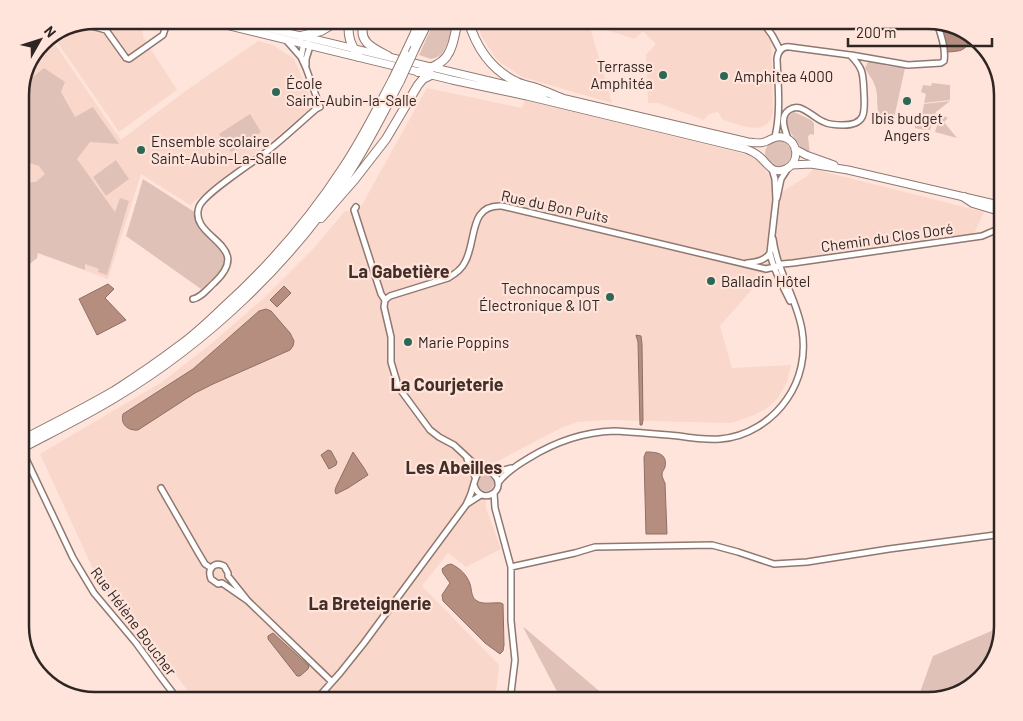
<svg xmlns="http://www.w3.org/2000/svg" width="1023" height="721" viewBox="0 0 1023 721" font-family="Barlow,sans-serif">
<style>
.built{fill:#fad7cb}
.green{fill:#e0c1b7}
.water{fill:#b68e80;stroke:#8e6e64}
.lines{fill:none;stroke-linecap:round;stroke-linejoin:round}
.minor-casing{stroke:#8f7870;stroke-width:8}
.major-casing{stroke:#8f7870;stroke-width:9}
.highway-casing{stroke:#8f7870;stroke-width:10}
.minor{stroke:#fff;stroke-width:5}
.major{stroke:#fff;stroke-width:7}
.highway{stroke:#fff;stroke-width:8}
.minor-bridge-casing{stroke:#8f7870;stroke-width:8;stroke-linecap:butt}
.highway-bridge-casing{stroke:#8f7870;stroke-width:10;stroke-linecap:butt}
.minor-bridge{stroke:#fff;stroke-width:5}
.highway-bridge{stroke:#fff;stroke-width:8}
.poi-dot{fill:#2c6854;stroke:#ffe4db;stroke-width:2}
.labels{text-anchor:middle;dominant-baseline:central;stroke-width:4.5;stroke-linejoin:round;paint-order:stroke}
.poi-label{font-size:15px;fill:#2f2522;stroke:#ffe4db;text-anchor:start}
.street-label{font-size:15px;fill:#2f2522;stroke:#ffe4db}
.quarter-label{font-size:18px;font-weight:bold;fill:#432f28;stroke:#ffe4db}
.rim{fill:none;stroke:#2f2522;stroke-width:2.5}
</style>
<rect width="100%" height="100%" fill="#ffe4db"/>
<path class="built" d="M95,20h47l1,17 34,53 -58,42 -66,-96z
M476,20h112l24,83 -90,-26 -21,-14 -6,-6 -13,-20z
M596,20h160l11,15 4,8 1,26h-1v12l1,1 1,30 -2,7 -4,5 -5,3 -7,1 -9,-1 -23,-7 -5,-8 -9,2 -5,6 -46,-17h-10l-2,-48 10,-11 -13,-13 -8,8 -29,-9z
M50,37l71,103 63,-48 74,-51 15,4 21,14 20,46 -65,55 -59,45 -49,-31 -33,105 -70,-26 -18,-24v-139l25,-51z
M427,88l95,20 3,-8 224,55 8,5 13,16 2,10 1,12 34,-22 6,-7 171,43 -10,22 -52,12 -127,13 -21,5 -54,62 12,42 59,-3 -4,17 -9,16 -12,11 -14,7 -21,7 -123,-3 -31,2 -16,6 -67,35 -10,1 2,44 15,41 -35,18 -18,-14 -26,33 77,79 -4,36h-300l-42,-58 -46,-51 -13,-21 -54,-117 122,-72 49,-38 54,-47 47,-47 33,-39 13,1z"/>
<path class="green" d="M435,20h19c-3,10 -6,30 -15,36 -3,2 -6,2 -8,3l-12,-4z
M872,61l15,5 18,2 -12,55c-23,-5 -12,-22 -18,-37 -2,-7 -7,-12 -10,-18l3,-6z
M44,68l21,14 -4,10 14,25 18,-10 26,37 -29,-2 -13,17 38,53 5,-14 9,3 -22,74 -9,-3 1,-3 -14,-5v6l-47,-17 -1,5 -17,14v-77l6,-5 -1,-4 7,-4h4l9,-8 -6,-8 -19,-6v-70l3,-5z
M932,83l18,2v15l-26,3 2,-9 -5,-2 2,-7 8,1z
M950,101l-14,11 -6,18 -4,-1 -1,1 -10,-2v-3h5l4,-21z
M794,112l17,8 3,3v12l-4,-1 -2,3 2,17c-3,-2 -5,-3 -7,-4 -3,-3 -3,-4 -5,-7 -6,-9 -19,-22 -4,-31z
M250,114l11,18 -30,20 -12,-18z
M944,116l4,2 -4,4 13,16 -22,-6 4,-13z
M765 154a14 14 0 1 1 28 0a14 14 0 1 1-28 0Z
M116,160l13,19 -23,17 -13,-19z
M143,179l53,34c1,4 1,8 3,12 2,5 9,10 13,14 25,22 8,33 -11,50l-75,-53z
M478 483a8 8 0 1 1 16 0a8 8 0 1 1-16 0Z
M1003,626l-15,45 -27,22 -33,8h-19l9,-3 15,-42z
M523,627l3,2 85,72h-49z"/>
<path class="water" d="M955,29l18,6c-8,15 -8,16 -26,17h-1l-3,-19 3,-3z
M108,284l6,5 -9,9 21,22 -29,15 -18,-36z
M284,286l7,7 -14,14 -7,-7z
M266,309l5,2 19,22 4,8 -1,5 -3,4 -77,34 -18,9 -57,37c-10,1 -18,-6 -15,-16l70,-45 66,-58z
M636,335l5,1 1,8 1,76 -1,5h-2l-2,-83z
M328,450l3,1 6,11 -1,3 -7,4 -8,-14z
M353,452l11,16 4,7 -20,13 -12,6 -1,-3 1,-4z
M646,452c10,0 22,1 19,15 -1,3 -3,4 -3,8 0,2 2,6 3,8l2,51h-21l-2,-77z
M451,564c9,4 16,11 19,20 2,6 1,14 7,17 6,4 17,1 24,2l2,1 1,41 -1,6 -3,3 -15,-11 -42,-42 -1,-6 8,-12 -7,-10 -1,-4 5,-4z
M273,633l36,33 -1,3 -8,7h-3l-29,-37v-3z"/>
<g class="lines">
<g class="minor-casing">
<path id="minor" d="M761,20l11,15 8,15
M84,24l22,6 20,28 3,1 34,-24 5,-15
M851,55l57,10 33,-2 3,-2c2,-12 -3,-26 -7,-38
M301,57l2,-10 5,-4
M306,65v-6l4,-13 -1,-2
M775,137c6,-25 3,-53 2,-78 1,-8 5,-13 13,-12l60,8c14,14 13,19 14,39 1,18 2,31 -21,31 -7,0 -13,0 -19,-3 -8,-3 -15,-11 -24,-14 -4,-1 -8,0 -11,2 -10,7 -4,20 -1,29
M772,169l3,10 1,21 -6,53c3,17 13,33 20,48
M777,198l4,-19 7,-11
M356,207l-2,3 27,84 4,6
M747,263c8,-1 18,-2 23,-10
M193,299c8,-1 15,-11 21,-16 42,-39 -26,-44 -15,-76 5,-14 57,-46 71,-58 16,-13 31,-27 46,-40l4,-2 -14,-39 -5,-11 -15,-17
M385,300l5,-4 58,-18c7,-4 14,-9 17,-16 12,-21 3,-58 37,-56l264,63 8,-2 8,-3 11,-1 189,-27 21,-9
M385,300l-1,7 7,30v25l6,20 5,10 28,38 9,7 15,8 28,26
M467,459l8,18
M27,461l46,97 21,35 42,50 24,33 19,25
M492,473l19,-5
M498,483c8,-11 19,-18 31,-25 26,-16 54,-26 85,-27 21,1 43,3 65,5 13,2 27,4 41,3 27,-2 52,-18 67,-40 14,-20 19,-45 15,-69 -5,-31 -25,-59 -29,-91
M161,488l38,66 6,10 6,4
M494,493l1,15 16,59v54l4,39 -5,41
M467,504l14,-9
M511,567l64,-14 20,-6 117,-2 26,7 36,12 33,-2 82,-13 114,-15
M248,601l-26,-18 -4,1 -7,-5c-4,-10 3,-18 13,-13l4,7v3l20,25 84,81
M315,701l25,-28 24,-30 102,-138c2,-5 5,-10 6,-15 4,-12 4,-24 20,-17 19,16 -11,35 -18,12"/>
</g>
<g class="major-casing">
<path id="major" d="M205,20l247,60 75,16 219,53c5,2 10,4 14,8 8,7 12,18 26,12 15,-7 12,-30 -4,-32 -7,-1 -10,2 -15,4 -6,3 -13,2 -19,1l-191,-45
M234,20l310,74
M795,149l11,6 28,10
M792,165l19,-1 37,6 155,36"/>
</g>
<g class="highway-casing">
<path id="highway" d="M350,20c-4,15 1,25 9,37
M365,20c-9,21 7,28 23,36
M468,20c8,27 23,50 49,62 6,3 13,4 19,6 9,3 17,7 25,10
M301,36l20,-5 17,-10
M415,48l14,-28
M405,54l16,-34
M418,72c34,-9 33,-21 40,-52
M964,197l9,6 30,9
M321,218l34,-39 31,-40 32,-54 5,-6 8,-4
M20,441c31,-16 63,-32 94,-50 22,-14 44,-29 65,-45 17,-12 31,-26 46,-40 45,-41 85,-87 118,-138 19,-28 34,-59 50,-89
M20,449c32,-17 65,-33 96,-52 90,-54 174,-133 231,-221 20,-30 36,-63 53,-95"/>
</g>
<use href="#minor" class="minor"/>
<use href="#major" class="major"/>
<use href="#highway" class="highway"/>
<g class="minor-bridge-casing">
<path id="minor-bridge" d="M20,447l7,14"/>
</g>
<g class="highway-bridge-casing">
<path id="highway-bridge" d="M393,79l12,-25
M400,81l15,-33"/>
</g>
<use href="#minor-bridge" class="minor-bridge"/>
<use href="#highway-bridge" class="highway-bridge"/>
</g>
<g class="poi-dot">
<circle cx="663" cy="75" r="5"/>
<circle cx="724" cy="76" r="5"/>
<circle cx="276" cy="92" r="5"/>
<circle cx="907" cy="101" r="5"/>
<circle cx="141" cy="150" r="5"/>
<circle cx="711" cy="281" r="5"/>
<circle cx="610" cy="297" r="5"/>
<circle cx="408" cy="342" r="5"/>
</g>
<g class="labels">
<g class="poi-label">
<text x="653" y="66" text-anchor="end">Terrasse<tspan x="653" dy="17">Amphitéa</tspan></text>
<text x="734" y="76">Amphitea 4000</text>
<text x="286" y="83">École<tspan x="286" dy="17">Saint-Aubin-la-Salle</tspan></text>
<text x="907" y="118" text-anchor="middle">Ibis budget<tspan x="907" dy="17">Angers</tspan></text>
<text x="151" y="141">Ensemble scolaire<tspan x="151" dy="17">Saint-Aubin-La-Salle</tspan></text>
<text x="721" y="281">Balladin Hôtel</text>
<text x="600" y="288" text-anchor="end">Technocampus<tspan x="600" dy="17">Électronique &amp; IOT</tspan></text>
<text x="418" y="342">Marie Poppins</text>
</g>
<g class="street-label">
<text transform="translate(555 206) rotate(12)">Rue du Bon Puits</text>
<text transform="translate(887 237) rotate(-8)">Chemin du Clos Doré</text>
<text transform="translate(134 621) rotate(53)">Rue Hélène Boucher</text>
</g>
<g class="quarter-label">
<text x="399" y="271">La Gabetière</text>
<text x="447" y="384">La Courjeterie</text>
<text x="454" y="467">Les Abeilles</text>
<text x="370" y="603">La Breteignerie</text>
</g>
</g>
<path d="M0 0H1023V721H0ZM95 29H928A66 66 0 0 1 994 95V626A66 66 0 0 1 928 692H95A66 66 0 0 1 29 626V95A66 66 0 0 1 95 29Z" fill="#ffe4db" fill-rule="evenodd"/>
<path class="rim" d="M95 29H928A66 66 0 0 1 994 95V626A66 66 0 0 1 928 692H95A66 66 0 0 1 29 626V95A66 66 0 0 1 95 29Z"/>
<g transform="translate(40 40) rotate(51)" stroke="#ffe4db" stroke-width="4" paint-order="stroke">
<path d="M0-4L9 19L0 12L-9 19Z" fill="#2f2522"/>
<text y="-8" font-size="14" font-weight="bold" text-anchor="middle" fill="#2f2522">N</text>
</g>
<path d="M848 38v8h144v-8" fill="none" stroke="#2f2522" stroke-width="2.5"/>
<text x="856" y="38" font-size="15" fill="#2f2522" stroke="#ffe4db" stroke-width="4" paint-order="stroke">200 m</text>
</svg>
